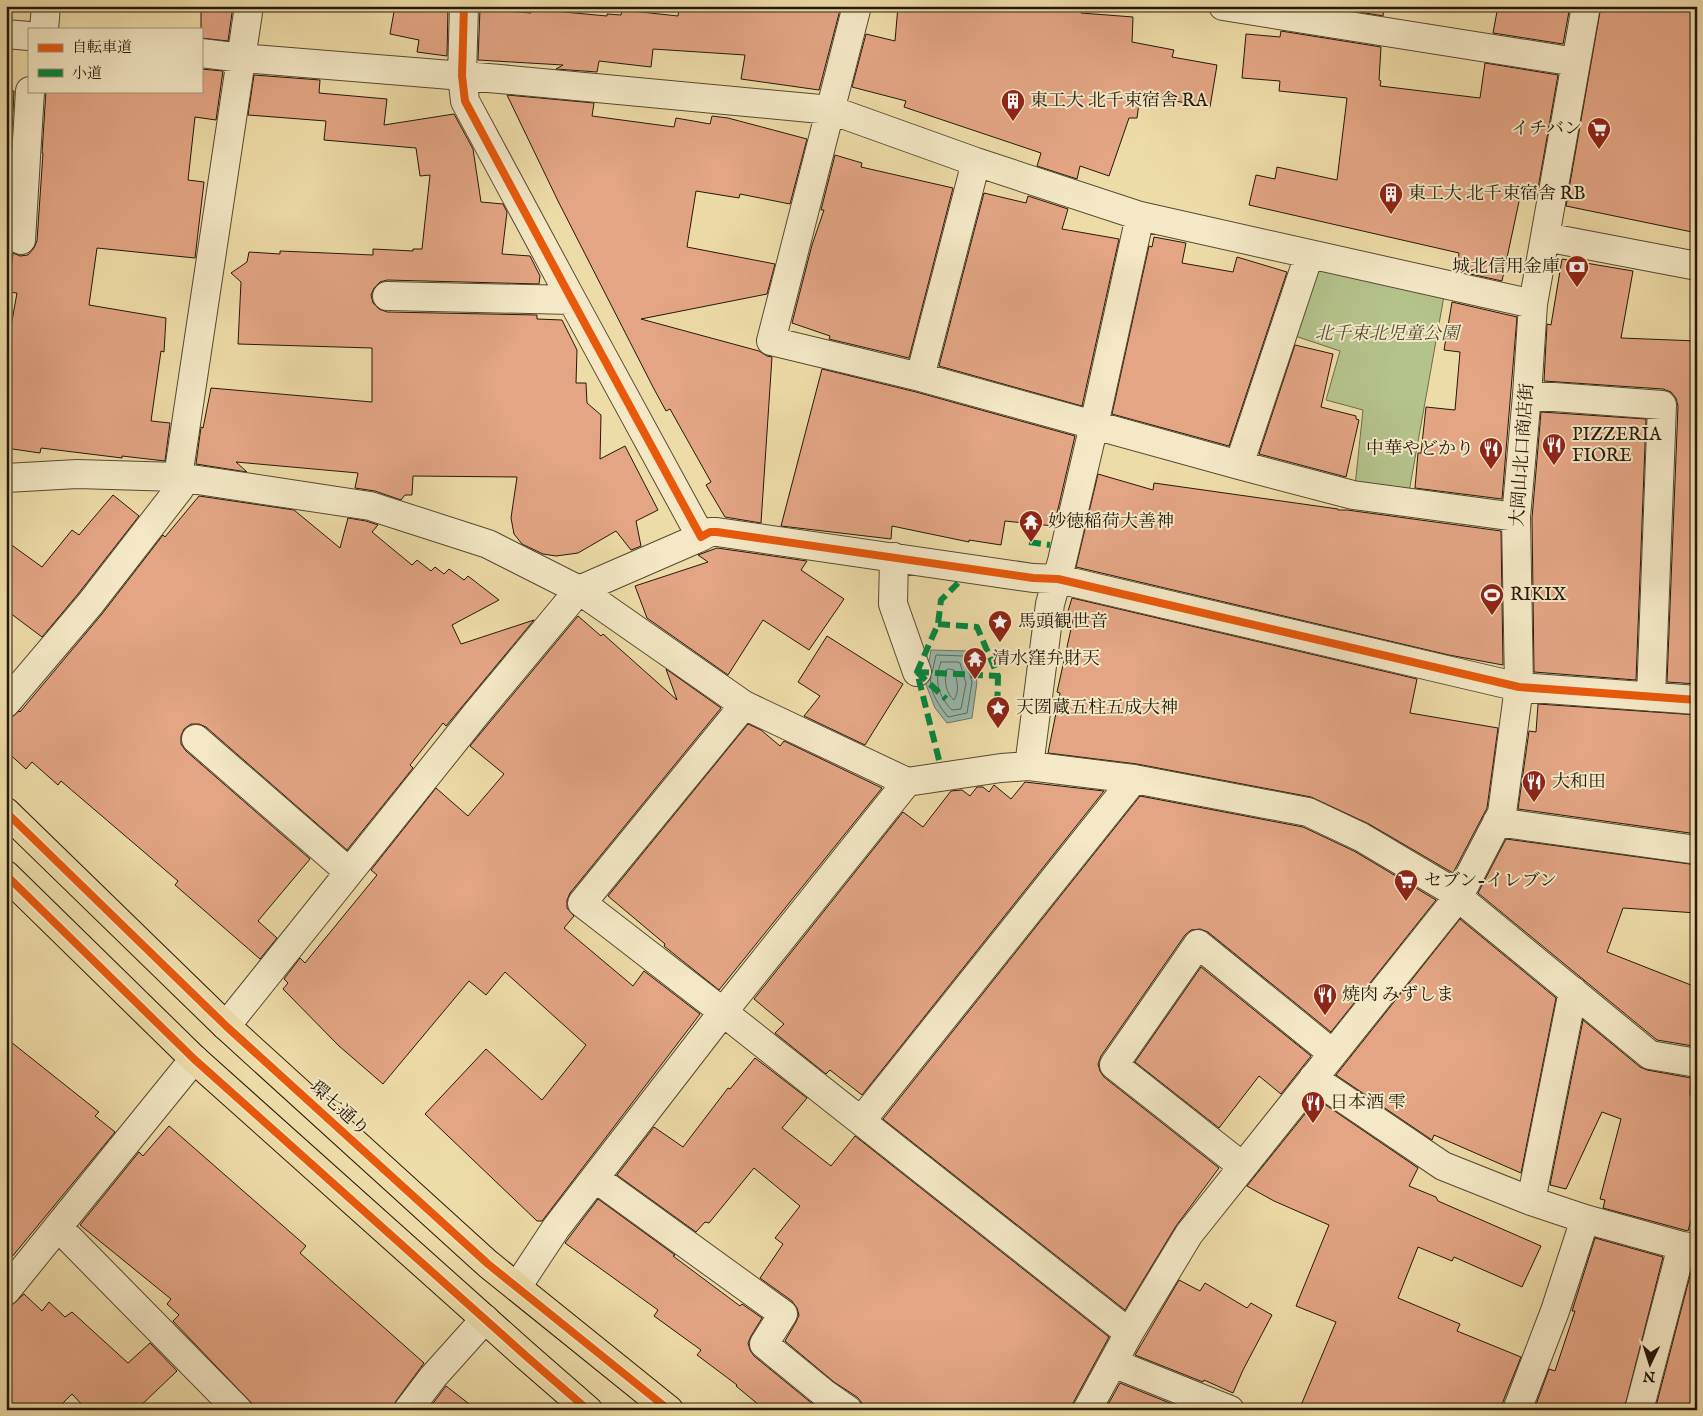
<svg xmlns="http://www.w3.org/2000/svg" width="1703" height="1416" font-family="'IM FELL English','Noto Serif JP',serif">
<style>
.green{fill:#b4c28b;stroke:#6c6d4a}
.water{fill:#9abaad;stroke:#6b796c}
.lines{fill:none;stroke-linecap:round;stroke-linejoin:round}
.shore{stroke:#5f695c;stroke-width:1}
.building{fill:#e3a584;stroke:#24180a}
.minor-casing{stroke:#564932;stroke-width:30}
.major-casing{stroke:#24180a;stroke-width:30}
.minor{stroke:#f4e8c6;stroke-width:28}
.major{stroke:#eedca8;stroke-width:28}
.quiet{stroke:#00873e;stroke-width:6;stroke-dasharray:12 6;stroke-linecap:butt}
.cycleway-casing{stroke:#f4e8c6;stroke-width:11}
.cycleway{stroke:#e8590c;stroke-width:8}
.labels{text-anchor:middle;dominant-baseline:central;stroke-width:4;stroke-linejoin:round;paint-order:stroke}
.poi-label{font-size:18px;fill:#24180a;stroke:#f4e8c6;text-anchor:start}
.park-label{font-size:18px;font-style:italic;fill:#4f4b31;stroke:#f4e8c6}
.street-label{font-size:18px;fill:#24180a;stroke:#f4e8c6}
</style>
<rect width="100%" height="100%" fill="#eedca8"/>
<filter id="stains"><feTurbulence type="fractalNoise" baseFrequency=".004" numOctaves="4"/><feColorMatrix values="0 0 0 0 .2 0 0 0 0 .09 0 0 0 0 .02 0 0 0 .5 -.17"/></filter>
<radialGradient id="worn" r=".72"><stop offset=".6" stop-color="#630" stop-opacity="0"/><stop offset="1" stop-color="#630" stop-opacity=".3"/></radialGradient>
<path class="green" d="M1318,268L1444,296L1409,492L1355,486L1363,410L1326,400L1340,351L1295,336Z"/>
<path class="water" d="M931,650L967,651L977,682L972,718L947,723L935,708L925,682Z"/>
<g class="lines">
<path class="shore" d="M941,662H957L960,663L966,683L961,709L952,710C938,696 934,680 941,662Z
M949,669L954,670C957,680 960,690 954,700C946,694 944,680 946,670Z
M931,677C928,690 940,707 948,717L967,713L972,682L964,656L936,655L932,673"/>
</g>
<path class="building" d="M201,6H233L228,41L201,38Z
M395,6H448L447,56L417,52L419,40L390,34Z
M700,6H841L819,90L741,79L745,55L653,49L651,67L599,61L597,72L556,69L563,65L478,60L480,9L531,13V9L607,16V14L621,15L622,10L678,16L679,9L700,10Z
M898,6H1038L1081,10V13L1133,17L1132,42L1174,50L1172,57L1217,65L1210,107L1140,95L1137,118H1129L1109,176L1080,166L1077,179L1037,166L1041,153L904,107L906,101L852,87L866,34L895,41Z
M1324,6H1384L1383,16Z
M1498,6H1570L1563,44L1493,33Z
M1601,6H1697V233L1566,206Z
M1281,31L1381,47L1379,80L1381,81L1380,86L1480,98L1485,63L1558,75L1536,200L1520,197L1502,281L1457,271L1459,253L1249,205L1256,175L1275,179L1277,167L1337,180L1347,98L1279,91L1280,81L1242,78L1246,34L1280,37Z
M201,69L223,71L216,120L195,117L188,180L204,182L195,258L97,248L89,305L166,318L164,352L161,351L151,421L170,423L165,461L122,456V458L41,448L40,453L6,448V354L17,293L8,292L13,253L20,256L28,255L34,248L37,241L43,153H42L46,91H201Z
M254,75L320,80L319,93L387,99L384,125L454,114L473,149L481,202L503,204L507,212L502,254L530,256L540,276L539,284L387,280L380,282L374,288L371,295L373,303L379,309L387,312L537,315V319L562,320L577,350L576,383H586L587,403L601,415L600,459L625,446L658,510L636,521L641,546L631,550L616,531L578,553L556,556L543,554L522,544L514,534L511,518L517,477L413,476L412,495H405L401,500L375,491L355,488L358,473L236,462L247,472L196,464L201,427L203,428L211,388L372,402V348L238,344L241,282L231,273L247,262L249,252L280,254V251L373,255V249L413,251V249H422L430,175L420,176L416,148L324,140L326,121L248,115Z
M6,91H14L11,153H6Z
M507,95L594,103L592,116L674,127L676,118L710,124L712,116L728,118L807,139L790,204L740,194L739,198L696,191L687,247L775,264L767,294L641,319L759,351L767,356L772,357L761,523L725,517L706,485L711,482L670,409L666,411L654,389L558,201Z
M835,155L862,163L861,167L953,188L909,358L829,339L830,336L792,323L812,245L824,210H821Z
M984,193L1026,203L1028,196L1068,209L1062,229L1119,239L1082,406L939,366Z
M1154,237L1186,243L1182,263L1233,272L1237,257L1287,272L1229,446L1112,414L1149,246L1152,247Z
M1562,259L1633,271L1621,338L1697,341V684L1667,682L1678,406L1676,398L1671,392L1663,389L1544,381L1547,324L1551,325Z
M1452,302L1517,317L1502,499L1415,488L1418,453H1421L1426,407L1455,410L1460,352L1444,350Z
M1295,345L1333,354L1321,407L1356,416V419L1359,420L1346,477L1259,454Z
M822,369L916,392L1075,436L1054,526L1005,521L1001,545L969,540V542L892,526L891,539L781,526Z
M1541,412L1646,419L1636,680L1534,672L1532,518Z
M1098,474L1153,490L1154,483L1338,509V510H1347L1501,531L1503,665L1449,655L1076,567Z
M113,495L139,516L78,594L42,637L6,610V541L42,567L72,530L79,535Z
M199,496L294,510L340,548L348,518L366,521L378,525L372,532L412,565L417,560L431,571L435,567L444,574L449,569L464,580L468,576L499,600L452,625L461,644L534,620L446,726L443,723L410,765L413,768L347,850L206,727L199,724H191L184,729L181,736V744L186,751L310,859L258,921L277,938L260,959L175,885L178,881L61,781L58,785L32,762L26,769L6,751V718L12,717L19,711L20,712L102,614L163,535L165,537Z
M717,548L807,561L801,570L844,599L809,650L763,620L728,675L647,618L635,586L708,562L698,555Z
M1072,598L1417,679L1410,713L1498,728L1487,808L1453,873L1369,824L1311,797L1137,764L1048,753L1060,693L1057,692L1073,620L1066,618Z
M578,616L601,636L603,634L677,700L666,669L721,708L570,893L567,900V908L574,916L564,928L633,986L644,971L700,1014L542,1221H537L425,1114L486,1049L542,1100L586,1045L505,972L486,995L469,981L383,1084L339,1046L283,989L288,983L284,979L300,958L305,963L377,875L371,870L436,788L468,816L504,774L470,746Z
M827,636L903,684L865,745L804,716L820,696L798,682Z
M1538,704L1697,715V834L1518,809L1529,731L1536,732Z
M748,724L761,730L780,746L784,741L882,788L719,990L664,946L665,944L608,896Z
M1025,782L1104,791L862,1095L830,1070L826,1074L775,1033L784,1024L754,999L903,812L923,827L951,791L962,790L970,796L977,787H983L989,792L994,785L1011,799Z
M1140,796L1303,827L1354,851L1436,900L1331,1032L1208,932L1200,929L1191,930L1185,935L1101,1056L1098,1064L1100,1071L1104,1077L1219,1168L1176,1226L1125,1310L883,1119Z
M1506,839L1697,865V913L1623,908L1607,952L1696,987L1693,1046L1657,1040L1478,893Z
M1460,919L1556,998L1521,1173L1434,1135L1432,1140L1336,1075Z
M1201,967L1311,1056L1281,1094L1259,1076L1219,1128L1135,1062Z
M1583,1020L1640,1067L1647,1070L1691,1078L1690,1095H1697L1695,1163H1697V1198L1688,1231L1603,1208L1605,1200L1600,1199L1621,1119L1602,1112L1566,1189L1550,1185Z
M6,1038L99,1112L95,1116L115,1132L6,1264Z
M755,1058L807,1098L782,1128L831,1166L855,1136L1109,1337L1073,1403L1071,1410H863L862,1403L857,1397L834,1382L785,1341L796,1322L799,1315L797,1308L792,1301L760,1278L783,1244L775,1238L800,1206L754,1168L709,1223L705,1222L696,1232L617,1175L654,1127L683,1147L728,1088L730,1089Z
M1317,1099L1418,1168L1409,1186L1436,1197L1438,1201L1541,1246L1522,1287L1454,1257L1452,1261L1418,1247L1398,1298L1460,1324L1457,1331L1521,1357L1502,1404V1410H1299L1336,1322L1296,1306L1329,1225L1274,1201L1247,1186Z
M169,1126L306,1246L300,1253L424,1363L396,1401L393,1410H258L173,1321L179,1315L167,1304L171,1299L80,1225L139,1152L143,1156Z
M598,1199L675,1255L673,1256L740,1306L742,1304L762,1318L751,1336L748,1343L750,1350L754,1356L820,1410H765L736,1386L737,1385L697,1355L701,1350L654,1316L658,1310L565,1243Z
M1595,1238L1663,1257L1624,1410H1534L1549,1369L1555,1371L1575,1311H1572Z
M1692,1268L1697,1270V1410H1655Z
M1179,1280L1200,1291L1205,1283L1247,1308L1251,1303L1272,1315L1243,1370L1233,1393L1204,1380L1203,1382L1135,1355Z
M24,1294L42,1311L49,1302L65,1317L72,1312L128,1363L150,1343L177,1371L136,1410H87L72,1394L56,1410H6V1306L12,1305Z
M1120,1383L1187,1410H1105Z
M446,1386L477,1410H428Z"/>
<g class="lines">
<g class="minor-casing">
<path id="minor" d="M464,6L462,76L465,101L572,300L701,537L710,532H717L1033,578L1058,579L1519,687L1697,700
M857,6L771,341L920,377L1239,465L1353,495L1516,517
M1223,6L1576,62
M44,29L46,6
M6,34L29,36
M201,53L242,58L500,79L831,110L976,162L1140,216L1533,304
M1545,237L1697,266
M21,240L30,91
M387,296L572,300
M920,377L976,162
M1527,395L1662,405L1651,697
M1239,465L1309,255
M6,478L77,474L178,477L370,506L488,544L579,590L744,705L907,782L1001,768L1029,766L1134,779L1308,812L1361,837L1447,888L1650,1055L1697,1063
M894,557L893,604L917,672
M6,703L90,604L180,488L178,477L249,6
M744,705L582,903L723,1012L1129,1333
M196,739L349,872
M1029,766L1050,604L1062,561L1094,425L1140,216
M1497,822L1697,850
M226,1026L476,714L579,590L701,537
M1313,1078L1443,1166L1531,1201L1585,1219L1682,1246L1697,1248
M861,1121L1134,779
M1242,1166L1114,1065L1198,944L1332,1053
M595,1178L783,1314L764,1344L825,1394L848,1410
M1531,1201L1573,991
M58,1227L238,1410
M517,1287L556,1228L723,1012L907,782
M6,1291L194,1059
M1113,1363L1230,1410
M408,1410L433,1377L485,1319
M1087,1410L1129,1333L1189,1234L1459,896L1502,813L1519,687L1516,517L1527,395L1533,304L1586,6
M1517,1410L1555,1311L1585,1219
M1639,1410L1682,1246"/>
</g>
<g class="major-casing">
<path id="major" d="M6,812L226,1026L488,1264L669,1410
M6,875L194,1059L526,1356L588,1410"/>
</g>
<use href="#minor" class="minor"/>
<use href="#major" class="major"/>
<path class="quiet" d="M1029,542L1050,545
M938,624L977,627L998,676L997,716
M917,672L998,676
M917,672L946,699
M939,760L917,672L938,624L941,600L958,583"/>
<g class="cycleway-casing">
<path id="cycleway" d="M464,6L462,76L465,101L572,300L701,537L710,532H717L1033,578L1058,579L1519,687L1697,700
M6,812L226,1026L488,1264L669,1410
M6,875L194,1059L526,1356L588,1410"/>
</g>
<use href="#cycleway" class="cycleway"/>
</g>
<defs>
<g id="building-pin" transform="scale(1.25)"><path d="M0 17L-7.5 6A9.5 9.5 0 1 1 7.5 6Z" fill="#8f2418" stroke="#f4e8c6"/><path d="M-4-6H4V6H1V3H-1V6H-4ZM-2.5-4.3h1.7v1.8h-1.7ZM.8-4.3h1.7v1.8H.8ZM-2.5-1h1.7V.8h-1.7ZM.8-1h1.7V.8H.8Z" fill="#fff"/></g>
<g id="supermarket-pin" transform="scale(1.25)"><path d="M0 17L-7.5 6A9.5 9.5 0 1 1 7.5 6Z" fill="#8f2418" stroke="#f4e8c6"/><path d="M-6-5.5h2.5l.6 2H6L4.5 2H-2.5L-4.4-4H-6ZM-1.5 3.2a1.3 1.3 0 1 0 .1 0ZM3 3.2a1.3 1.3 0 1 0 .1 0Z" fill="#fff"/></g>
<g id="bank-pin" transform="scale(1.25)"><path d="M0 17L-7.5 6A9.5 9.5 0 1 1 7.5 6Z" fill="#8f2418" stroke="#f4e8c6"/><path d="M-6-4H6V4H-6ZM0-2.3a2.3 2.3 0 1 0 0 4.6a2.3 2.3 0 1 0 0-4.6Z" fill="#fff"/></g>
<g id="restaurant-pin" transform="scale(1.25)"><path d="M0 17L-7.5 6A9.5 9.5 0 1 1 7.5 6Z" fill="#8f2418" stroke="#f4e8c6"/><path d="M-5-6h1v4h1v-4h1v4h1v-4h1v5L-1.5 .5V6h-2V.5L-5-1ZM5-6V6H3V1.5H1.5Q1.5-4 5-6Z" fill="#fff"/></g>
<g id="temple-pin" transform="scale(1.25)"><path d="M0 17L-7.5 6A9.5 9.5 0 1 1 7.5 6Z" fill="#8f2418" stroke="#f4e8c6"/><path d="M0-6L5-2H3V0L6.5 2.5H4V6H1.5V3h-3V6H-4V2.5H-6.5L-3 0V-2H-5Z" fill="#fff"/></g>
<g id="stadium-pin" transform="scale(1.25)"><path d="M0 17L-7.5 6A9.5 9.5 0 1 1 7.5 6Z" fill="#8f2418" stroke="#f4e8c6"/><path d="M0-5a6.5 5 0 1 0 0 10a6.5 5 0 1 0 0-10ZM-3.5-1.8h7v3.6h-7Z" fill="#fff"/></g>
<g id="sight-pin" transform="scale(1.25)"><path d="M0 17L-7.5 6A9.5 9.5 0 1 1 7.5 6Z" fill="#8f2418" stroke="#f4e8c6"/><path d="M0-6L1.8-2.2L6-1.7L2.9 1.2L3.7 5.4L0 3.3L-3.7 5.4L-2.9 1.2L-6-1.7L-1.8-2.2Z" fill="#fff"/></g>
</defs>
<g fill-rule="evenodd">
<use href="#building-pin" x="1013" y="101"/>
<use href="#supermarket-pin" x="1599" y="129"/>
<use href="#building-pin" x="1391" y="194"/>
<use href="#bank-pin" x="1577" y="267"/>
<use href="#restaurant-pin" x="1554" y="445"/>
<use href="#restaurant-pin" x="1491" y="449"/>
<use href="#temple-pin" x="1031" y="522"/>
<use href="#stadium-pin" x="1492" y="595"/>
<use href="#sight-pin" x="1000" y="622"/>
<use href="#temple-pin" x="975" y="659"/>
<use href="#sight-pin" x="998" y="708"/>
<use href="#restaurant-pin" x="1534" y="782"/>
<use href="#supermarket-pin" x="1406" y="881"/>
<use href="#restaurant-pin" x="1325" y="995"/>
<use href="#restaurant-pin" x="1313" y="1103"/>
</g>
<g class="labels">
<g class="poi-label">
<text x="1030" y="101">東工大 北千束宿舎 RA</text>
<text x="1582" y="129" text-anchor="end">イチバン</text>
<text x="1408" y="194">東工大 北千束宿舎 RB</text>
<text x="1560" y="267" text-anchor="end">城北信用金庫</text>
<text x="1572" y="435">PIZZERIA<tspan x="1572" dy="21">FIORE</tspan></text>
<text x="1474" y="449" text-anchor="end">中華やどかり</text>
<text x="1048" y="522">妙徳稲荷大善神</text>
<text x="1510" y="595">RIKIX</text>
<text x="1018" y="622">馬頭観世音</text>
<text x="992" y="659">清水窪弁財天</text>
<text x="1016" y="708">天圀蔵五柱五成大神</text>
<text x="1552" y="782">大和田</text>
<text x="1424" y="881">セブン-イレブン</text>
<text x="1342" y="995">焼肉 みずしま</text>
<text x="1330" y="1103">日本酒 雫</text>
</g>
<g class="park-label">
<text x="1387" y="334">北千束北児童公園</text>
</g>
<g class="street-label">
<text transform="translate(1523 455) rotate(-86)">大岡山北口商店街</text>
<text transform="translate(339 1109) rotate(42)">環七通り</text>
</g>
</g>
<rect width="1703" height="1416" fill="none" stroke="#eedca8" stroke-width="25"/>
<rect x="8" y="8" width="1688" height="1401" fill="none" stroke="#24180a" stroke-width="2.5"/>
<rect x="12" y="12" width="1678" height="1391" fill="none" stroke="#24180a"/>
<rect x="28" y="28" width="175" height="65" fill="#f4e8c6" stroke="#a1957b"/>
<rect x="38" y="44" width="25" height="8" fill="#e8590c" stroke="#a1957b"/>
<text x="72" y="52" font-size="15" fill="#24180a">自転車道</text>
<rect x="38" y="69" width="25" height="8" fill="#00873e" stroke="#a1957b"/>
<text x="72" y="78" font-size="15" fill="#24180a">小道</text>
<g transform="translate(1650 1364) rotate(184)" stroke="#f4e8c6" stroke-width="4" paint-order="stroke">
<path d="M0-4L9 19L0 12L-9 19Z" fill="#24180a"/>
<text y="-8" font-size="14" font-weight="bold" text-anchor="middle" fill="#24180a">N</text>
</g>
<rect width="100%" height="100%" filter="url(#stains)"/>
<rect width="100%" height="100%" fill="url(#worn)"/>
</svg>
